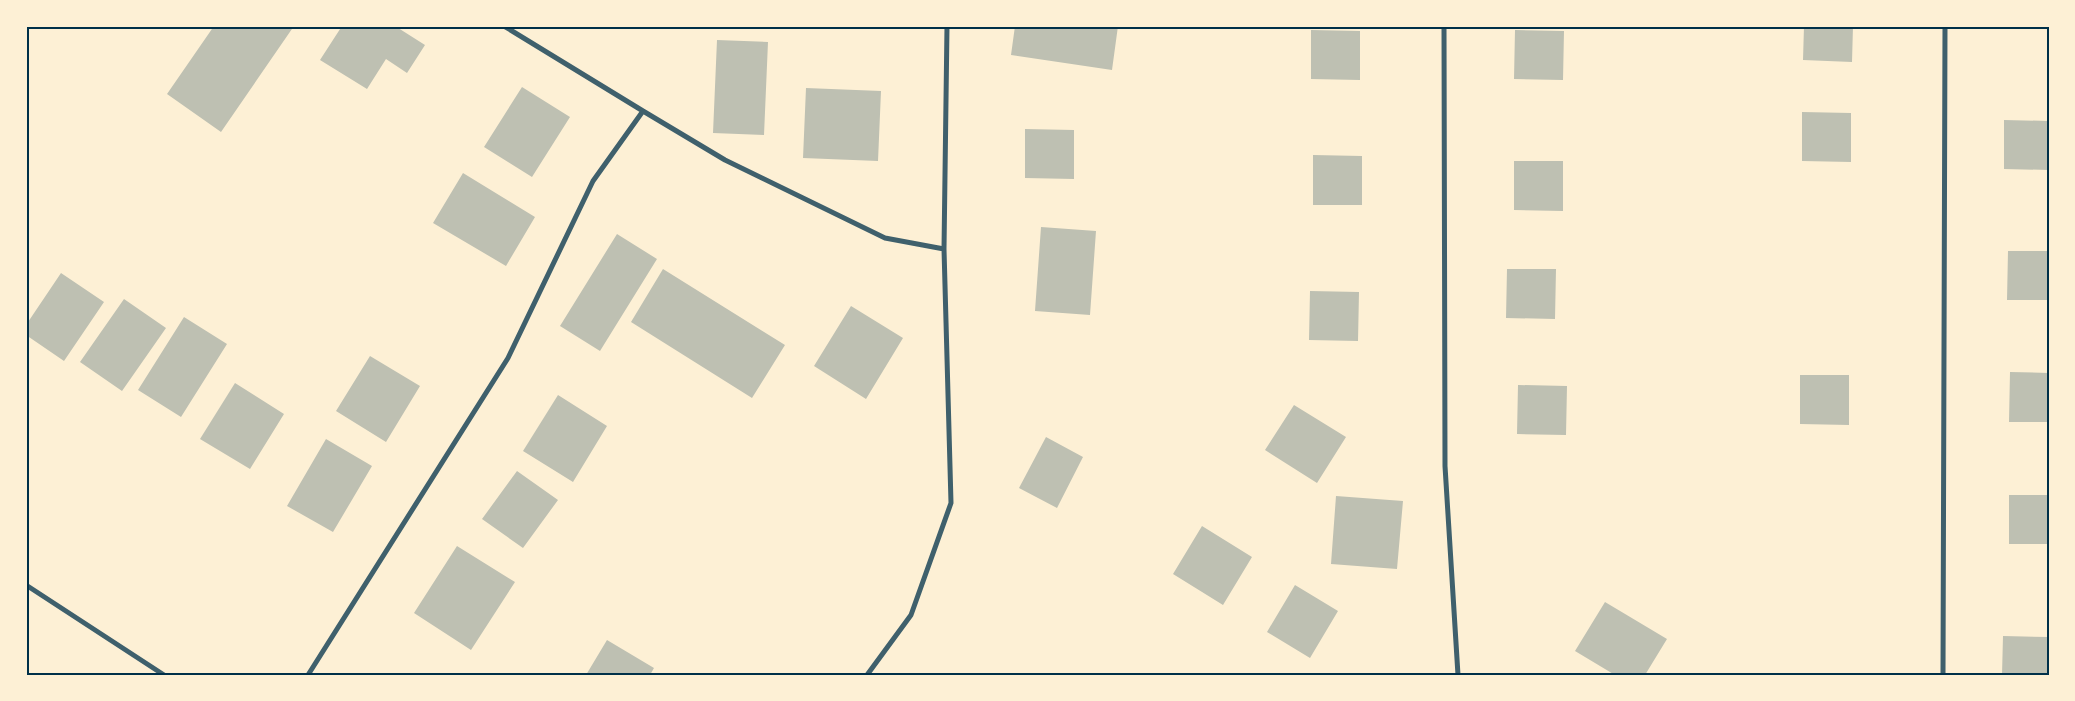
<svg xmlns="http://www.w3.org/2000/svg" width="2075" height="701" font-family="'DM Sans',sans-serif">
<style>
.building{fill:#bec0b2}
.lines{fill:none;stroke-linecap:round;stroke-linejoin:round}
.minor{stroke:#3f606c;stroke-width:5}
.neatline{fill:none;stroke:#003049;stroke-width:2}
</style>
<rect width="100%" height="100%" fill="#fdf0d5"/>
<path class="building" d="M214,26H294L221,132L167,94Z
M342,26H395L425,45L407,73L386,59L367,89L320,60Z
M1015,26H1118L1112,70L1011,55Z
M1804,26H1853L1852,62L1803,60Z
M1311,30L1360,31V80L1311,79Z
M1515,30L1564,31L1563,80L1514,79Z
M717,40L768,42L764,135L713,133Z
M522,87L570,117L532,177L484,147Z
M806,88L881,91L878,161L803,158Z
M1802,112L1851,113V162L1802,161Z
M2004,120L2049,121V170L2004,169Z
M1025,129L1074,130V179L1025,178Z
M1313,155L1362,156V205H1313Z
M1514,161H1563V211L1514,210Z
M463,173L535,217L506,266L433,223Z
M1041,227L1096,231L1090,315L1035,311Z
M617,234L657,259L600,351L560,326Z
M2008,251H2049V300H2007Z
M663,269L785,345L752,398L631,322Z
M1507,269H1556L1555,319L1506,318Z
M61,273L104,302L64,361L26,335V325Z
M1310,291L1359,292L1358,341L1309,340Z
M124,299L166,328L122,391L80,362Z
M851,306L903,338L866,399L814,366Z
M184,317L227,344L181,417L138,390Z
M370,356L420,386L386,442L336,411Z
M2010,372L2049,373V422H2009Z
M1800,375H1849V425L1800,424Z
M235,383L284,414L250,469L200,439Z
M1518,385L1567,386L1566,435L1517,434Z
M558,395L607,426L573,482L523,451Z
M1294,405L1346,437L1317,483L1265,450Z
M1046,437L1083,457L1057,508L1019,488Z
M326,439L372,466L333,532L287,506Z
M517,471L558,500L523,548L482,519Z
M2009,495H2049V544H2009Z
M1336,496L1403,501L1397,569L1331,564Z
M1202,526L1252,557L1223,605L1173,574Z
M457,546L515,582L471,650L414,613Z
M1295,585L1338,611L1310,658L1267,632Z
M1605,602L1667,639L1645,675H1615L1575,651Z
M2003,636L2049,637V675H2002Z
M607,640L654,668L650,675H586Z"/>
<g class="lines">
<path class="minor" d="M1444,26L1445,466L1458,675
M643,111L725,160L885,238L944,249
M26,585L164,675
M308,675L508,358L593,181L643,111L504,26
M867,675L911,615L951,503L944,249L947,26
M1943,675L1945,26"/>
</g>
<rect width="2075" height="701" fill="none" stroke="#fdf0d5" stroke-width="55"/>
<rect x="28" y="28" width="2020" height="646" class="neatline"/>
</svg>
